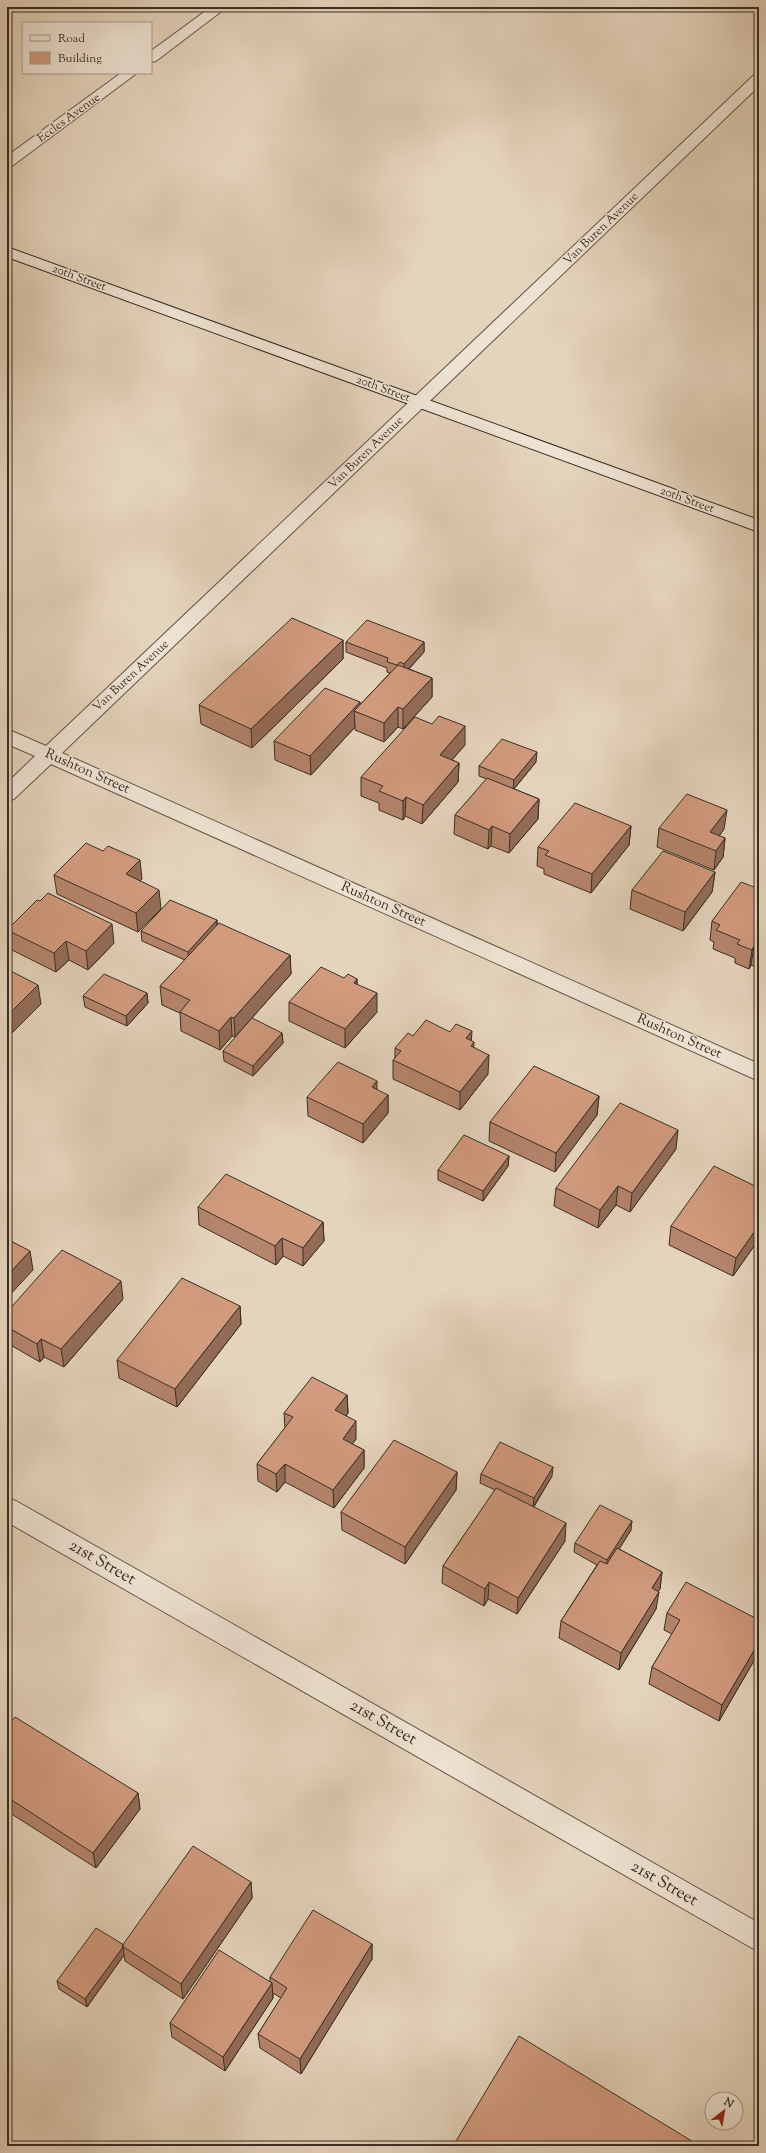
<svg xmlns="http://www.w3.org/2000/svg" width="766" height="2153" font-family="'Sorts Mill Goudy',serif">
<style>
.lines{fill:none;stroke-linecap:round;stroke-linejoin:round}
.street-casing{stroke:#635849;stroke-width:2}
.secondary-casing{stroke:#382e23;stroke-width:2}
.street{fill:#eee3d3;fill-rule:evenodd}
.secondary{fill:#eee3d3;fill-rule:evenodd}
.wall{fill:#b5856c;stroke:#382e23}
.shaded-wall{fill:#936c58;stroke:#382e23}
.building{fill:#d29b7e;stroke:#382e23}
.labels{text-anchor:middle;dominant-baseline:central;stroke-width:3;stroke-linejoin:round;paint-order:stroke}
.far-street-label{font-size:12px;fill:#382e23;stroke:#eee3d3}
.street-label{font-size:14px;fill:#382e23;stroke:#eee3d3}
.near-street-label{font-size:17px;fill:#382e23;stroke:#eee3d3}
</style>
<rect width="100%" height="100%" fill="#e5d4bc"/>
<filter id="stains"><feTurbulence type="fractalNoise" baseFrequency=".005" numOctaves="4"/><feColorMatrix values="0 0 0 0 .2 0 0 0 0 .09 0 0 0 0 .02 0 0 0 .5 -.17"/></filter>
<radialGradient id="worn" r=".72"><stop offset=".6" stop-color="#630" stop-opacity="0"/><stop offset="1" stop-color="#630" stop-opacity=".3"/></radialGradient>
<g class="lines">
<g class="street-casing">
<path id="street" d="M211,7H227L156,61L151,62V51Z
M121,73H137L12,166L7,168V156Z
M759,74V86L62,753L759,1064V1081L51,764L14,799L7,801V783L35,756L7,744V729L46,746L754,75Z
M7,1498L16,1501L759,1923V1952L7,1522Z"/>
</g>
<g class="secondary-casing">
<path id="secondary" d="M7,247L759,520V532L7,257Z"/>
</g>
<use href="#street" class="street"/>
<use href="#secondary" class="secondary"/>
</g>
<path class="wall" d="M343,640V659L252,748L201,724L199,705Z
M346,642H424V652L409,669L432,678V697L403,729L398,727L384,742L355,730V727L311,775L275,760L274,741L360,702V705L390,673L387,672V668L346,652Z
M465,745L452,760L459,763L458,782L422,824L405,816L403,820L379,810V803L361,796V777Z
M536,762L514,789L539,799L538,819L509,853L491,846L488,849L454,834L455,815L487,779L479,776V766Z
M631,826L629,845L591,893L544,874V869L537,866L538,847Z
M659,828L724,829L719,836L725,838L723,857L714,870L657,847Z
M715,872L712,892L683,931L630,909L632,890Z
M54,875L142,879L140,881L161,909L138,932L57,894Z
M759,889V968L751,965L749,969L735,963V958L713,949L714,942L710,940L712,921Z
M217,920V925L290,955L291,974L235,1037L232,1036L220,1050L181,1031L180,1013L162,1005L160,986L185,960L142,941L141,931Z
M7,930L114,943L88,970L69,960L56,972L10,949Z
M344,978L357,979V984L377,1012L345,1048L289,1021V1002Z
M147,993L148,1003L127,1026L85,1007L83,996Z
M282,1033L283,1043L253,1076L224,1061L223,1051Z
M413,1036L471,1041L473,1047L488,1074L460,1110L393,1079V1060L395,1058V1048Z
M388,1095V1113L363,1143L308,1116L307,1097Z
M599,1096L597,1115L555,1172L489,1141L490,1122Z
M676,1149L630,1212L616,1205L598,1228L554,1206L556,1188Z
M509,1156L508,1166L483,1201L438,1180V1170Z
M759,1188V1239L733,1276L669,1245L671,1226Z
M198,1207L323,1222L324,1241L303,1266L283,1256L276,1265L199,1225Z
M759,1268V1282L757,1280Z
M123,1299L64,1367L44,1357L40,1362L7,1343V1312Z
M240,1306L241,1324L177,1407L119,1378L117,1360Z
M347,1395L348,1413L346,1416L356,1439L352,1444L364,1450V1468L334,1508L285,1482L277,1492L258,1481L257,1464L285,1428L284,1413Z
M457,1472L456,1490L405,1564L342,1530L341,1512Z
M481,1474L552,1476L534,1507L565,1541L517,1614L488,1599L484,1606L442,1583L443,1566L495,1490L480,1483Z
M631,1530L619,1549L662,1572L660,1589L658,1591L656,1609L619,1670L559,1638L561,1621L597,1565L574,1552L575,1543Z
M667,1613L759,1620V1652L719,1721L649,1684L652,1667L672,1634L664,1630Z
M7,1726L138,1793L140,1809L96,1868L7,1811Z
M251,1882L252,1898L183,1999L125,1961L124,1955L87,2007L59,1989L57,1981L124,1945Z
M372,1944V1959L301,2074L260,2048L258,2034L281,1998L273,1993V1998L225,2071L172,2037L170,2023L270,1982V1977Z"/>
<path class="shaded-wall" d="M343,640V659L252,748L251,729Z
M424,642V652L404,674V664Z
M432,678V697L403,729V709Z
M360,702V713L354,711L355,727L311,775L310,756Z
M398,707V727L384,742V723Z
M465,726V745L439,774L440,755Z
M537,752L536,762L513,790L514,780Z
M459,763L458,782L422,824L423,805Z
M406,797L405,816L403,820V801Z
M539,799L538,819L509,853L510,834Z
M727,810L724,829L710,848V832Z
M492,826L491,846L488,849L489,830Z
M631,826L629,845L591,893L592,874Z
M725,838L723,857L714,870L716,851Z
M140,860L142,879L128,893L126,874Z
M715,872L712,892L683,931L685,912Z
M159,890L161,909L138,932L136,913Z
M217,920V931L189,962L188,952Z
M112,924L114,943L88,970L86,951Z
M66,941L69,960L56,972L54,953Z
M754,946L751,965L749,969L752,950Z
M290,955L291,974L235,1037L234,1018Z
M357,979V998L354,983Z
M38,985L41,1004L7,1038V1016Z
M147,993L148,1003L127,1026L126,1016Z
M377,993V1012L345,1048V1029Z
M231,1017L232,1036L220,1050L219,1031Z
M472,1031L471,1045L474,1042L473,1061L466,1038Z
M282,1033L283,1043L253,1076V1066Z
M489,1055L488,1074L460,1110V1092Z
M377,1081V1100L372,1087Z
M388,1095V1113L363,1143V1124Z
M599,1096L597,1115L555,1172L556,1153Z
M678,1130L676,1149L630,1212L632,1193Z
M509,1156L508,1166L483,1201V1191Z
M618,1186L616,1205L598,1228L600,1210Z
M323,1222L324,1241L303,1266V1248Z
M759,1225V1239L733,1276L736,1258Z
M282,1238L283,1256L276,1265L275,1246Z
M30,1251L33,1270L7,1298V1276Z
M121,1281L123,1299L64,1367L61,1349Z
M240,1306L241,1324L177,1407L175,1389Z
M41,1339L44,1357L40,1362L37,1344Z
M347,1395L348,1413L336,1428L335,1410Z
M356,1421V1439L343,1457V1439Z
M364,1450V1468L334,1508L333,1490Z
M285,1464V1482L277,1492L276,1474Z
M553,1467L552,1476L533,1507L534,1498Z
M457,1472L456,1490L405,1564V1547Z
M632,1521L631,1530L606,1570L607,1560Z
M566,1523L565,1541L517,1614L518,1598Z
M662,1572L660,1589L649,1605L652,1588Z
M489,1582L488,1599L484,1606L485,1589Z
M659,1592L656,1609L619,1670L621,1653Z
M759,1642V1652L719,1721L722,1705Z
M138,1793L140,1809L96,1868L93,1853Z
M251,1882L252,1898L183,1999L181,1984Z
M372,1944V1959L301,2074L300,2059Z
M123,1947L124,1955L87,2007L85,1999Z
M272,1983L273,1998L225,2071L223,2057Z"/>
<path class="building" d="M292,618L343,640L251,729L199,705Z
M367,620L424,642L404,664L400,662L397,665L387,662L388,658L346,642Z
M398,665L432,678L403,709L398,707L384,723L354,711Z
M325,688L360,702L310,756L274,741Z
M439,716L465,726L440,755L459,763L423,805L406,797L403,801L379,791L383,786L361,777L415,717L432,724Z
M502,739L537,752L514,780L479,766Z
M487,778L539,799L510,834L492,826L489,830L455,815Z
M687,794L727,810L710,832L725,838L716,851L659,828Z
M575,803L631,826L592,874L545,855L549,851L538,847Z
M86,843L103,851L108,846L140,860L126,874L159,890L136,913L54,875Z
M663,851L715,872L685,912L632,890Z
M741,882L759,889V948L754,946L752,950L737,944L740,940L716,930L720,925L712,921Z
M48,893L112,924L86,951L66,941L54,953L7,930L37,900L40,901Z
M170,900L217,920L188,952L141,931Z
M219,923L290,955L234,1018L231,1017L219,1031L180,1012L190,1000L160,986Z
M321,967L344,978L348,974L357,979L354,983L377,993L345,1029L289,1002Z
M7,969L38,985L7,1016Z
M104,974L147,993L126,1016L83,996Z
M252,1018L282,1033L253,1066L223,1051Z
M426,1020L450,1032L456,1024L472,1031L466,1038L474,1042L471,1046L489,1055L460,1092L393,1060L401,1051L395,1048L408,1033L413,1036Z
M338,1062L377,1081L372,1087L388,1095L363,1124L307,1097Z
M534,1066L599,1096L556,1153L490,1122Z
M620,1103L678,1130L632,1193L618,1186L600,1210L556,1188Z
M464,1135L509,1156L483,1191L438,1170Z
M714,1166L759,1188V1225L736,1258L671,1226Z
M226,1174L323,1222L303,1248L282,1238L275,1246L198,1207Z
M7,1239L30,1251L7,1276Z
M62,1250L121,1281L61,1349L41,1339L37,1344L7,1327V1312Z
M182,1278L240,1306L175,1389L117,1360Z
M312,1377L347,1395L335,1410L356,1421L343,1439L364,1450L333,1490L285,1464L276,1474L257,1464L293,1417L284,1413Z
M394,1440L457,1472L405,1547L341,1512Z
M500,1442L553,1467L534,1498L481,1474Z
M496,1488L566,1523L518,1598L489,1582L485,1589L443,1566Z
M600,1505L632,1521L607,1560L575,1543Z
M617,1548L662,1572L652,1588L659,1592L621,1653L561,1621L600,1561L607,1564Z
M686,1582L759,1620V1642L722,1705L652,1667L680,1620L667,1613Z
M15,1717L138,1793L93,1853L7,1797V1726Z
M193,1846L251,1882L181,1984L122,1946Z
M313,1910L372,1944L300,2059L258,2034L287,1988L270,1977Z
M96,1928L124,1945L122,1946L123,1947L85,1999L57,1981Z
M219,1950L272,1983L223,2057L170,2023Z
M519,2036L700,2146H453Z"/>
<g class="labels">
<g class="far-street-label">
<text transform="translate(69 118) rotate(-36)">Eccles Avenue</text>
<text transform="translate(601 229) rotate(-44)">Van Buren Avenue</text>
<text transform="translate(79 278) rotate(20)">20th Street</text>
<text transform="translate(383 389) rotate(20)">20th Street</text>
<text transform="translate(366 453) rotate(-44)">Van Buren Avenue</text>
<text transform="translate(687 500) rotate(20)">20th Street</text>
<text transform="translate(131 676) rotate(-43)">Van Buren Avenue</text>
</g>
<g class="street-label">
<text transform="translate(87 772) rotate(24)">Rushton Street</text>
<text transform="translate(383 905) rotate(24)">Rushton Street</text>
<text transform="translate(679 1037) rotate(24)">Rushton Street</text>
</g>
<g class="near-street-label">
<text transform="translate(102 1563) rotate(30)">21st Street</text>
<text transform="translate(383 1723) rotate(30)">21st Street</text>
<text transform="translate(664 1884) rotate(30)">21st Street</text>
</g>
</g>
<rect width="766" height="2153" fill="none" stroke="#e5d4bc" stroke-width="24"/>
<rect x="8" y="8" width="750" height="2137" fill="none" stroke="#382e23" stroke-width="2"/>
<rect x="12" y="12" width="742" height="2129" fill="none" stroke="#382e23"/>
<rect x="22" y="22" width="130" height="52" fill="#eee3d3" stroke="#a59b8d"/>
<rect x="30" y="35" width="20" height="6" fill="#eee3d3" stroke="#a59b8d"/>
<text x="58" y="42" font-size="12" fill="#382e23">Road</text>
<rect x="30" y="52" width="20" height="12" fill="#d29b7e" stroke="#a59b8d"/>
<text x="58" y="62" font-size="12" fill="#382e23">Building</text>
<g transform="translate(724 2111) rotate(31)"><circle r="19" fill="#eee3d3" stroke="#a59b8d"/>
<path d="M0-3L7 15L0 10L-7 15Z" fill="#8f2418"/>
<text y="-6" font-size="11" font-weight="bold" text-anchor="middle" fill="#382e23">N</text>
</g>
<rect width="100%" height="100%" filter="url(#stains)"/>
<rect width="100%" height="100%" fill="url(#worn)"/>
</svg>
